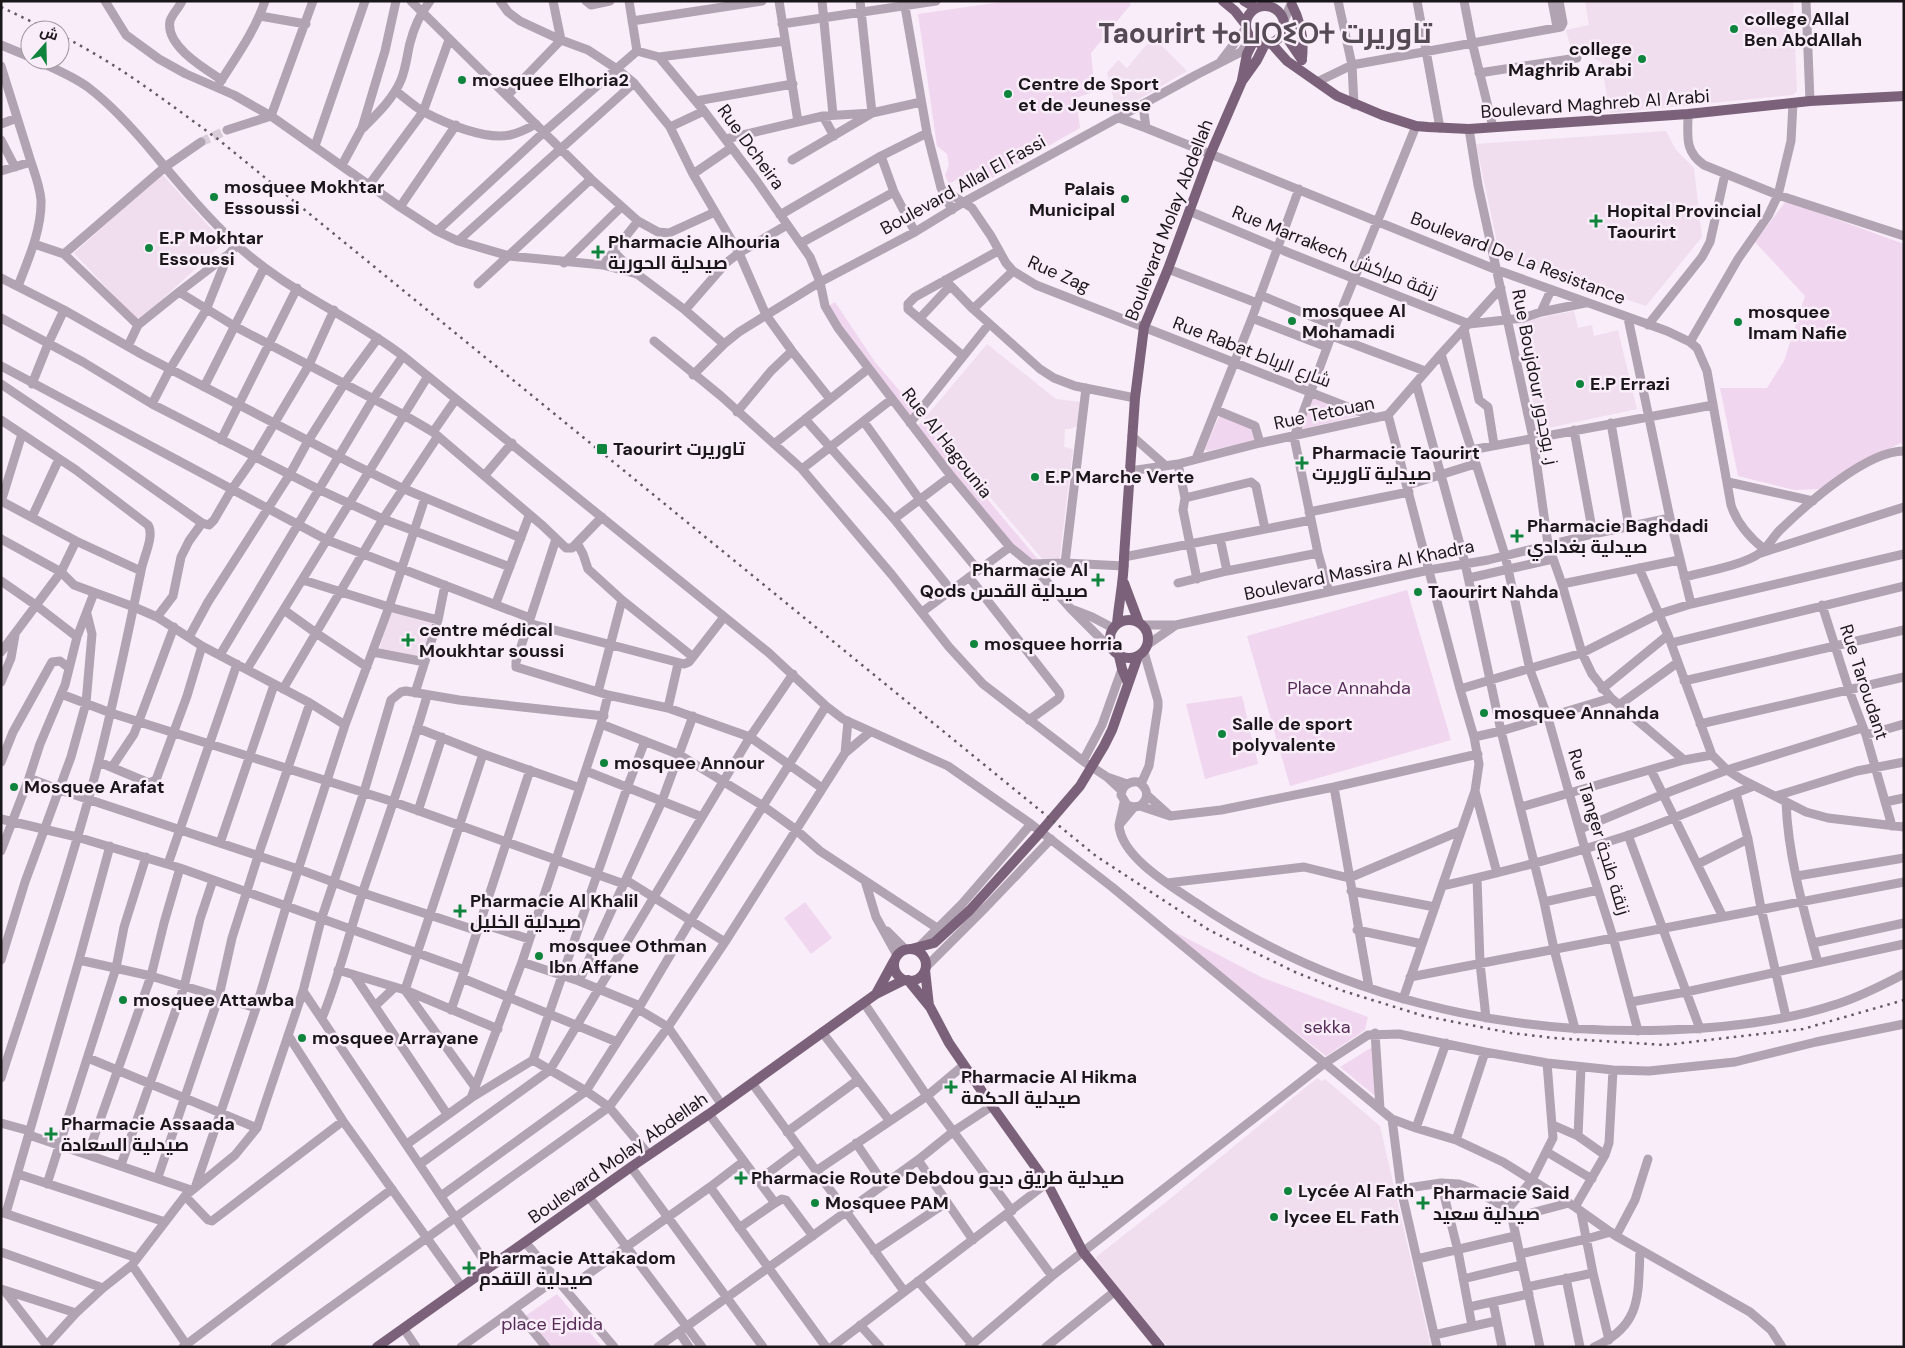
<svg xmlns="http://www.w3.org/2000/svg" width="1905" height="1348" font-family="'DM Sans',Cairo,'Noto Sans Tifinagh',sans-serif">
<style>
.built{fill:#f0deef}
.green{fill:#f0d6ef}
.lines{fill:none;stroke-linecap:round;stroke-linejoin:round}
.minor-tunnel{stroke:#d8cdd8;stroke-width:9;stroke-dasharray:9 4.5;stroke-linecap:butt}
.minor{stroke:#b1a3b1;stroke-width:9}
.major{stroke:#7b627a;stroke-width:10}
.rail{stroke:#625c62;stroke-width:2.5;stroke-dasharray:2.5 5;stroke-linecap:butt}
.poi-dot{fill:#0e843d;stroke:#f9edf9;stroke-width:2}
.labels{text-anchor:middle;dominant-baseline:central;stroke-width:5;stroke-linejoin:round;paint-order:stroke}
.poi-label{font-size:18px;font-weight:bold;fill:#1a161a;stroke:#f9edf9;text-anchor:start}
.street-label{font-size:18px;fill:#1a161a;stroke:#f9edf9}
.park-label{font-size:18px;fill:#552c55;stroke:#f9edf9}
.town-label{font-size:28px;font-weight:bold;fill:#554b54;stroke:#f9edf9}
</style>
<rect width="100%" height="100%" fill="#f9edf9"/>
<path class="built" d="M1585,1H1793L1797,91L1793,95L1610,113L1601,62L1570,45L1566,30L1589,25Z
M1153,37L1187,71L1117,112L1107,73L1118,60L1127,68Z
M1666,131L1676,150L1694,168L1702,237L1646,306L1514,261L1503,254L1498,247L1476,144Z
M162,174L224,243L138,321L74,253Z
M1574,311L1578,328L1592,325L1594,336L1618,330L1637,409L1539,430L1516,323Z
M987,344L1056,399L1082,402L1077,426L1070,429H1065L1064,447L1073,449L1059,563L1044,561L924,419Z
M390,611L438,625L428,660L378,655Z
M1317,1078L1322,1081L1325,1079L1380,1126L1431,1347H1168L1094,1262L1097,1259L1096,1257L1171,1198Z"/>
<path class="green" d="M1008,1H1128L1131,4L1091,53L1095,91L1076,98L1080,128L992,178L984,165L949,184L945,175L949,165L947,154L937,146L918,14Z
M1786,201L1904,244V445L1900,443L1822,489L1794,490L1738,476L1720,388H1767L1784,361L1805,296L1755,242Z
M835,302L875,362L918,412L911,416L872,371L826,307Z
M1313,396L1356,412L1357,416L1302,429Z
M1220,414L1254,427L1256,441L1207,451L1205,449Z
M922,421L1045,568L1031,567L915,429Z
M1407,590L1451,740L1290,786L1247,636Z
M1242,696L1258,764L1205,779L1186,704Z
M805,902L832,938L811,954L784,918Z
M1167,928L1263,978L1368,1017L1365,1030L1326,1056L1165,931Z
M1374,1046L1377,1093L1374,1095L1340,1067Z
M557,1294L602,1347H541L521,1319Z"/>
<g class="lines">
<path class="minor-tunnel" d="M201,142L227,130"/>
<path class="minor" d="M105,1L126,35L159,59L186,74L234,95L271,116L400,207L437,231L458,241L509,256L603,265L637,274L685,310L724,344
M182,1C179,8 172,14 170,21C165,46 205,69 222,80
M411,1L591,179L638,221L658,232L669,233L715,212
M500,1L508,12L520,21L561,40L588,50L617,69L634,83L670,127L693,174L739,253L766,315L792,351L830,399
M586,1L591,5L610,1
M629,1L637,51
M779,1L798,122
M822,1L833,115
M904,1L927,133L941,188L952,210
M1338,1L1352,65L1354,105
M1417,1L1440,128
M1464,1L1472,42L1493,127
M1552,1L1557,27
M1806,1L1810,101
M1264,6L1266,1
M260,16L306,24
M632,21L762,1
M1284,21L1292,1
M782,24L936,1
M1,45L30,57
M637,51L659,57L704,111L756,180L810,257L820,282L825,306L838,328L951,476L1010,547L1031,564L1071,609L1114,652
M659,57L785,41
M35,60C53,68 73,76 89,88C114,107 135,131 155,155C181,186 207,217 237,245C285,290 351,316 403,356L769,653L826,706L843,719L948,766L1031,824L1112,887L1392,1119L1416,1128L1456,1140L1503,1162L1575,1207L1616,1236L1750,1312L1771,1330L1782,1347
M1221,61L1246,28
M1,66L31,162L1,171
M1479,73L1577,58
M1317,82L1352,65L1561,27L1563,23L1559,1
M219,84C236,57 255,31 265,1
M396,91C405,98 414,106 424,112C447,124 485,140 510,135C520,133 527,129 536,124
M507,96L561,40L553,1
M696,101L793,84
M1143,105L1146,128
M1688,114C1688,136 1684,151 1704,165L1778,195L1904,236
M823,116L834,136
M1119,118L1146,128L1497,270L1667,331L1690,342L1697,348L1707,371L1731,505C1737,524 1749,537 1764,549
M1,124L17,118
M670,127L704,111
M363,128C377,114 393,99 401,80C406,68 407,55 410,43C414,27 420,14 430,1
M1469,129L1478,185L1533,438L1548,544L1562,584L1582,653L1592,674L1611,698L1684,760
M227,130L271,116L313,1
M726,139L823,116L872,113L921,102
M1,140L15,167
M315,146L365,1
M881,156L894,192L915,232
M792,160L872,113L860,1
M342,165L362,128L385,51L396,1
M693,174L731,148
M369,185L423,112L449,40
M941,188L972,208L991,236L1006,263L1013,271L1036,285L1376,418
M400,207L456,125
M1189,211L1287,252L1469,324L1523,318L1541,312L1585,303
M780,215L881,156L927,133
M437,231L544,132L637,51
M458,241L634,83
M801,243L894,192
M34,244L64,254L138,325
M614,252L636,274
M64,254L165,167L201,142
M564,263L621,207
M603,265L638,221
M1168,269L1257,303
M1,278L64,310L143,355L353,464L402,488L521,538
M945,280L973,309L1040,369L1054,378L1075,386L1135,398
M478,284L591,179
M18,286C28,260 42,229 41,200C40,187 35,174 31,162
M179,292L226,256
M1260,295L1335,326
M973,309L1013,271
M685,310L726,263L739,253L787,225
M1541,312L1551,290
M1,318L83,362L152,404L320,490L383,519L510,567
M920,318L950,286
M1252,318L1327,347
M1628,318L1670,518L1691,604
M1648,325L1702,257L1710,242L1725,174
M1464,329L1479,400L1488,407L1494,445
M1332,336L1425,371
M654,341L721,396L802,469L892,575L949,647L983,684L1083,761L1107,777
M1690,342L1738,259L1768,216L1778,195L1791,141L1793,103
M128,346L138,325L179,292L236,327L404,415L433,432L543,526L566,548H572L602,517
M1441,354L1505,555L1530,670L1548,718L1585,849L1613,937L1638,1031
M963,356L908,309V304L915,297L998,251
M1,366L327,540L530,618
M693,375L724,344L739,332L820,282L915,232L964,202L1196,75L1241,52L1251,39
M1416,383L1465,563L1501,731L1544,902L1554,949L1575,1029
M1,384L87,442L202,523L209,525L214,520L232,489L255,456L309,365L334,310
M32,384L48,344L64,310
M204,387L264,268
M152,404L170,369L206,310L228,255L237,245
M1216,410L1255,426L1260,443
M737,412L771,371L792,351
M1388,415L1460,689L1474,737L1479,764L1475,791L1403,999
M805,419L894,519L951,590
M1,420L76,470L148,525C155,536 143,558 141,571C128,634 115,697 99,760C71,867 35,973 1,1078
M864,422L920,500L978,570
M910,423L989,324
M1611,423L1629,527
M1574,430L1593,534
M433,432L456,399
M1132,436L1166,466
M221,440L297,288
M774,444L868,369
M1471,450L1713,405
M1196,459L1252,318L1299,189
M1178,464L1185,498L1183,510L1197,579
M802,469L892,399
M1130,471L1178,464L1260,443L1388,415L1441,354L1501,288
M485,475L512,443
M1728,482L1813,501
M1408,485L1475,464
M1185,498L1251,482L1256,486L1265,529
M1,501L76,541L141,571
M1,502L22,434
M1309,512L1409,492
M32,517L59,459
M894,519L951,476
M1220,538L1227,571
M1,539L61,572L74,585L134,607L157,617L202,646L310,703L345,725
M556,539L516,662V667L608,695L668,708L750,737L822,788
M577,543L583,554L588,569L622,600L693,657
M1761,553L1904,507
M1124,557L1311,520
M1065,563L1086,388
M1031,564L1065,563L1124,566
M1639,568L1668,635L1712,755L1727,770L1741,779L1806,812L1828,818L1904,827
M969,577L1059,692L1060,696L1058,699L1029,720
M1684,577C1704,572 1744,565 1760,553C1768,547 1773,537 1780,530C1807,504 1866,451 1904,451
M1469,578L1553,559
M303,580L389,607L438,620
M1,581L37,606L77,637
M1178,583L1227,571L1318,553
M1562,584L1679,560
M1329,592L1318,553L1294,437L1335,326L1416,126
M496,603L529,516
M1822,605L1849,690L1866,735L1892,826
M284,610L316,633L367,667
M1074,610L1092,617L1113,628
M922,612L1010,547
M157,617L173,596L181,557L189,541L202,523
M528,623L684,664L689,662L724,617
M1142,625H1176L1429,570L1488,560L1593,534L1670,518
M189,637L208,602L290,474L308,441L344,384L378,338
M1671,643L1904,586
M1147,645L1176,625
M1,652L61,572L76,541
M373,652L425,662
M220,655L373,399L403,356
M247,669L428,376
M1684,681L1904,630
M1,682L11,658L15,635
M283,689L383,519L438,436
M1460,689L1582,653L1659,614L1691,604L1904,554
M1602,689L1668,635
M598,692L622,600
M415,693L438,620L445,585
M61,694L111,713L394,802L624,884
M1619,705L1677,663
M668,708L678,664
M601,724L680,755L763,806L795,829L820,851L937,928
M1700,724L1904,677
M417,728L483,754L580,788
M1866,735L1904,724
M1474,737L1501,731L1611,698
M845,753L848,721
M1083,761L1102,725L1122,669
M1,762L13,732L52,662L60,661L69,668
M99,762L149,783L156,780L187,696L202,646
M112,767L134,734L174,627
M530,770L462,978L617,1042
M1651,770L1722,915
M586,771L702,817
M29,778L60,790L298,869L363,893L478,931
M1141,784L1149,766L1158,707V701L1144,652
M1334,787L1369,988
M1122,791L1107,777L1127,784
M1475,791L1497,873
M1736,793L1748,839L1761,908L1786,1017
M1147,795L1168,814
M1776,796L1857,771L1904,762
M1786,802C1788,857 1804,911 1818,963
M1885,802L1904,798
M1124,803L1119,825L1134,807
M1140,806C1150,798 1148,788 1138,782C1129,781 1122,786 1121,795L1127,805L1134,807L1140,806L1170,816L1221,810L1334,787L1478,754
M1521,807L1684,760L1712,755
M418,811L442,737
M1,819L77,837L180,868L465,970
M1119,825C1121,857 1171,886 1195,902C1332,996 1503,1036 1668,1030C1725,1028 1783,1022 1837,1004C1860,997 1883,985 1904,974
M1580,829L1664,794L1727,770L1862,728
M1628,835L1700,1029
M220,843L274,685
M1,851L29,778L40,744L65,685L77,637L94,593
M168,864L237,664
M1698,864L1748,839
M1797,876L1904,858
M1477,878L1480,963L1486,1018
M626,880L725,942
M865,881L876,917L897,955
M1167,883L1304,867L1349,878L1460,831
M1442,886C1504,872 1565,856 1626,836C1669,821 1711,802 1754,786
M1351,891L1435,907
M1544,902L1598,890
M480,923L529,939
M1357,930L1422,944
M887,931L905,949
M1813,943L1904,923
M921,945L962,904L1031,824
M1,960L25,882L71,757L86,703L92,634L87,614
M79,960L151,976L256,1008
M522,962L579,981L640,1006
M926,967L986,907L1051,839
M338,970L405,990L498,1029
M354,975L447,1114
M1410,977L1904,882
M579,981L662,801L693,716
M303,991L489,1268
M1631,1002L1686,992L1904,944
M864,1003L927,1096L1012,1211
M375,1006L395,987
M638,1009L668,1027L722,1105
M451,1010L462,978
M322,1018C339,977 349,933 363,891C385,826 408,762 427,696
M822,1032L889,1120
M1375,1033L1380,1109
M288,1035L343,1121L462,1287
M88,1058L257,1128
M533,1060L586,1091L609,1107L649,1155
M752,1083L904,1291
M475,1087L405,990L483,754
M471,1098L522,962L601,724L608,695
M709,1114L775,1203L782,1199L786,1200L813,1236
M1392,1119L1401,1189L1437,1347
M1,1123L30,1131
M1553,1125L1578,1136L1605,1155
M1416,1128L1446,1043
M787,1132L858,1080
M29,1135L191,1190
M1578,1136L1581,1067
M1456,1140L1485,1052
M856,1143L884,1184
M407,1144L471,1098L533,1060L627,788L645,741
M1547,1152L1592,1179
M88,1154L151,976L164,923L180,868
M918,1160L973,1240
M420,1164L550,1070L750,737L793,674
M121,1165L184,987L200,919L213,880
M631,1167L763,1347
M816,1171L927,1096L964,1065
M18,1174L165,1222
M158,1177L219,996L232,938L258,856L310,703
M759,1180L800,1149
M1441,1183L1458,1251L1472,1326
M47,1184L116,968L124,927L146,857
M196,1185L256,1008L286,907L345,725L389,607L425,498
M710,1187L826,1347
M1401,1189L1441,1183L1459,1184L1471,1188L1508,1209L1512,1218L1540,1347
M185,1196L208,1220L212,1221L343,1121
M441,1196L586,1091L640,1006L691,920L826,706
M589,1197L702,1347
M1575,1207L1605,1155L1609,1143L1613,1070
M1508,1209L1532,1180L1553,1138L1547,1063
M1,1212L137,1258
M1581,1212L1593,1273L1609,1340
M6,1213L79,960L110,846
M1007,1215L1052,1276
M1512,1218L1569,1203
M739,1228L775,1203
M1616,1236L1635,1200L1648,1159
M525,1242L614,1347
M874,1251L947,1202
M1,1252L103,1288
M1520,1254L1586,1239L1611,1232
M1417,1259L1515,1236
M132,1265L188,1347
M1566,1278L1580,1347
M1463,1279L1521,1265
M918,1281L972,1344
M1527,1287L1593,1273
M1,1289L76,1313
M4,1290L48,1347
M566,1290L710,1187L744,1161
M1493,1302L1502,1347
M1469,1307L1529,1294
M515,1309L546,1347
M860,1325L880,1347
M404,1329L416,1347
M679,1332L689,1347
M1434,1335L1496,1321
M45,1347L76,1313L103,1288L132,1265L185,1196L235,1155L257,1128L303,991L321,920L364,792L391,700L401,692L406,691L459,700L604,716
M183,1347L392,1189
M275,1347L609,1107L668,1027L725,942L845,753L870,732
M461,1347L556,1279
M658,1347L918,1160L954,1131L992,1106
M832,1347L1047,1183
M969,1347L1052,1276L1325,1063L1368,1035L1399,1034L1485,1052L1547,1063L1613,1070L1649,1071L1735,1062L1816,1042L1904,1024
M1046,1347L1114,1292
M1594,1347C1642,1326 1638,1295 1640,1250"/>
<path class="major" d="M1223,1L1235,11L1246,25
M1244,1L1256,8
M1292,5C1301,22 1304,39 1302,58
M1246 25a19 19 0 1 1 38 0a19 19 0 1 1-38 0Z
M1283,32L1302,60
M1271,43L1287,61L1337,96L1382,115L1416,126L1428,127L1469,129L1688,114L1810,101L1904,96
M1242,80L1247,54L1254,40
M1124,583L1139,623
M1110 639a19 19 0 1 1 38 0a19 19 0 1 1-38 0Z
M1117,624C1119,601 1124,580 1124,557L1135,398L1144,327L1168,269L1210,155L1242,81L1257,60L1265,44
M1119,656L1122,669L1128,683
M911,949L934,943L970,910L1037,836L1080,786L1104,746L1112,730L1138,656
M894 965a16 16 0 1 1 32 0a16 16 0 1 1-32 0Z
M925,970L929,1006
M908,980L930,1007L949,1043L992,1106L1047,1183L1083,1252L1160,1347
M876,994L894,961
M377,1347L631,1167L709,1114L876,994L904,980"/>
<path class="rail" d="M1,7L49,30
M60,35C117,63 168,103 219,140L1096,856L1209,930L1295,972L1340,990L1424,1016L1511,1033L1554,1038L1665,1045L1803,1029L1904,1000"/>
</g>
<g class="poi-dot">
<circle cx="1734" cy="29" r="5"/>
<circle cx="1642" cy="59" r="5"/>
<circle cx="462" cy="80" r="5"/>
<circle cx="1008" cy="94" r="5"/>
<circle cx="214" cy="197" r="5"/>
<circle cx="1125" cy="199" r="5"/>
<path d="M1593.5 213.5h5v5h5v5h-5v5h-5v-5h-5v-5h5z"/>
<circle cx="149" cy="248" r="5"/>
<path d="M595.5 244.5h5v5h5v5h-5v5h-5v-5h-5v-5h5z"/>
<circle cx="1292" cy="321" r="5"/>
<circle cx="1738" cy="322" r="5"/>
<circle cx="1580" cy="384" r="5"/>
<rect x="596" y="443" width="12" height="12" rx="2.5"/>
<path d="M1299.5 455.5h5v5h5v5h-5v5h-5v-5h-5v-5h5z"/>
<circle cx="1035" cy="477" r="5"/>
<path d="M1514.5 528.5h5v5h5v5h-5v5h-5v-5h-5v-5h5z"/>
<path d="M1095.5 572.5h5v5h5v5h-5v5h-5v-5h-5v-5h5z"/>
<circle cx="1418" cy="592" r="5"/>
<path d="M405.5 632.5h5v5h5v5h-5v5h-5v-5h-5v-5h5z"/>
<circle cx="974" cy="644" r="5"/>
<circle cx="1484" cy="713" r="5"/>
<circle cx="1222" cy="734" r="5"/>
<circle cx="604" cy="763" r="5"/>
<circle cx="14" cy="787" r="5"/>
<path d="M457.5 903.5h5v5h5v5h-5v5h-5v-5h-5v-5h5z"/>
<circle cx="539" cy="956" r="5"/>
<circle cx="123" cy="1000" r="5"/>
<circle cx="302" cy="1038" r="5"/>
<path d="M948.5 1079.5h5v5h5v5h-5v5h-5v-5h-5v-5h5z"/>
<path d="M48.5 1126.5h5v5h5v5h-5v5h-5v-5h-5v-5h5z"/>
<path d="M738.5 1170.5h5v5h5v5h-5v5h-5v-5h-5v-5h5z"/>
<circle cx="1288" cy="1191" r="5"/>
<circle cx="815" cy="1203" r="5"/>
<path d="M1420.5 1195.5h5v5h5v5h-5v5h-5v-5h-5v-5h5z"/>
<circle cx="1274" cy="1217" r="5"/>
<path d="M466.5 1260.5h5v5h5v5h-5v5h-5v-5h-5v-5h5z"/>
</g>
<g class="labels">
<g class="poi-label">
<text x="1744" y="19">college Allal<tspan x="1744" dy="21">Ben AbdAllah</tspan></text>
<text x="1632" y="49" text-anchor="end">college<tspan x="1632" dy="21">Maghrib Arabi</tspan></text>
<text x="472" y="80">mosquee Elhoria2</text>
<text x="1018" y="84">Centre de Sport<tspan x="1018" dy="21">et de Jeunesse</tspan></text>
<text x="224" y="187">mosquee Mokhtar<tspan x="224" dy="21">Essoussi</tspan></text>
<text x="1115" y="189" text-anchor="end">Palais<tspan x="1115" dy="21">Municipal</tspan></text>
<text x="1607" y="211">Hopital Provincial<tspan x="1607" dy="21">Taourirt</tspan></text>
<text x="159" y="238">E.P Mokhtar<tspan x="159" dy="21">Essoussi</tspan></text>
<text x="608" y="242">Pharmacie Alhouria<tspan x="608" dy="21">صيدلية الحورية</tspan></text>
<text x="1302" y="311">mosquee Al<tspan x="1302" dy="21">Mohamadi</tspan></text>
<text x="1748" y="312">mosquee<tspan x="1748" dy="21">Imam Nafie</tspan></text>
<text x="1590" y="384">E.P Errazi</text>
<text x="613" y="449">Taourirt تاوريرت</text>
<text x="1312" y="453">Pharmacie Taourirt<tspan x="1312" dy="21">صيدلية تاوريرت</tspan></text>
<text x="1045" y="477">E.P Marche Verte</text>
<text x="1527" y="526">Pharmacie Baghdadi<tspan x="1527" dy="21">صيدلية بغدادي</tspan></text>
<text x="1088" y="570" text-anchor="end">Pharmacie Al<tspan x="1088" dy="21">Qods صيدلية القدس</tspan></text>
<text x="1428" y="592">Taourirt Nahda</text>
<text x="419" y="630">centre médical<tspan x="419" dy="21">Moukhtar soussi</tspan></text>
<text x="984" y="644">mosquee horria</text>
<text x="1494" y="713">mosquee Annahda</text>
<text x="1232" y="724">Salle de sport<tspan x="1232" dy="21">polyvalente</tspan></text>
<text x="614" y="763">mosquee Annour</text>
<text x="24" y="787">Mosquee Arafat</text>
<text x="470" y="901">Pharmacie Al Khalil<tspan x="470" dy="21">صيدلية الخليل</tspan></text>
<text x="549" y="946">mosquee Othman<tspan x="549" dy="21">Ibn Affane</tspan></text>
<text x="133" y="1000">mosquee Attawba</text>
<text x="312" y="1038">mosquee Arrayane</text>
<text x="961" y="1077">Pharmacie Al Hikma<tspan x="961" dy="21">صيدلية الحكمة</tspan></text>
<text x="61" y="1124">Pharmacie Assaada<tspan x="61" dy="21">صيدلية السعادة</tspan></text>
<text x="751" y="1178">Pharmacie Route Debdou صيدلية طريق دبدو</text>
<text x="1298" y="1191">Lycée Al Fath</text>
<text x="1433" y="1193">Pharmacie Said<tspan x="1433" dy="21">صيدلية سعيد</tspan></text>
<text x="825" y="1203">Mosquee PAM</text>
<text x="1284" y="1217">lycee EL Fath</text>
<text x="479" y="1258">Pharmacie Attakadom<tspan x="479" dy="21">صيدلية التقدم</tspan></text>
</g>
<g class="street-label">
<text transform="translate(1595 104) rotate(-4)">Boulevard Maghreb Al Arabi</text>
<text transform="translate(751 147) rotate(54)">Rue Dcheira</text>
<text transform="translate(963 185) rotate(-29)">Boulevard Allal El Fassi</text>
<text transform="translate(1169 220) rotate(-69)">Boulevard Molay Abdellah</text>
<text transform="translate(1335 252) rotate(22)">Rue Marrakech زنقة مراكش</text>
<text transform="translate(1518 258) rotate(21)">Boulevard De La Resistance</text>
<text transform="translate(1059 274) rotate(24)">Rue Zag</text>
<text transform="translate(1252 352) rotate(21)">Rue Rabat شارع الرباط</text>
<text transform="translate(1535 377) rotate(79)">Rue Boujdour ز. بوجدور</text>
<text transform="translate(1324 413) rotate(-12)">Rue Tetouan</text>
<text transform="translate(947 443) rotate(52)">Rue Al Hagounia</text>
<text transform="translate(1359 570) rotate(-12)">Boulevard Massira Al Khadra</text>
<text transform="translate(1864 682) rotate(72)">Rue Taroudant</text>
<text transform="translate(1599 832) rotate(73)">Rue Tanger زنقة طنجة</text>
<text transform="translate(618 1158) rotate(-35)">Boulevard Molay Abdellah</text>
</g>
<g class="park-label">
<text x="1349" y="688">Place Annahda</text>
<text x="1327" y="1027">sekka</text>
<text x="552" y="1324">place Ejdida</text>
</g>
<g class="town-label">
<text x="1265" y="33">Taourirt ⵜⴰⵡⵔⵉⵔⵜ تاوريرت</text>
</g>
</g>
<rect width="1905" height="1348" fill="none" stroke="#1a161a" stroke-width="5"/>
<g transform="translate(45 45) rotate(20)"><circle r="24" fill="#f9edf9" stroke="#a097a0"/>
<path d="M0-4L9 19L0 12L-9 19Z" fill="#0e843d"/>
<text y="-8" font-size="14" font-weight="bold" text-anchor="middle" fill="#1a161a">ش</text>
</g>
</svg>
